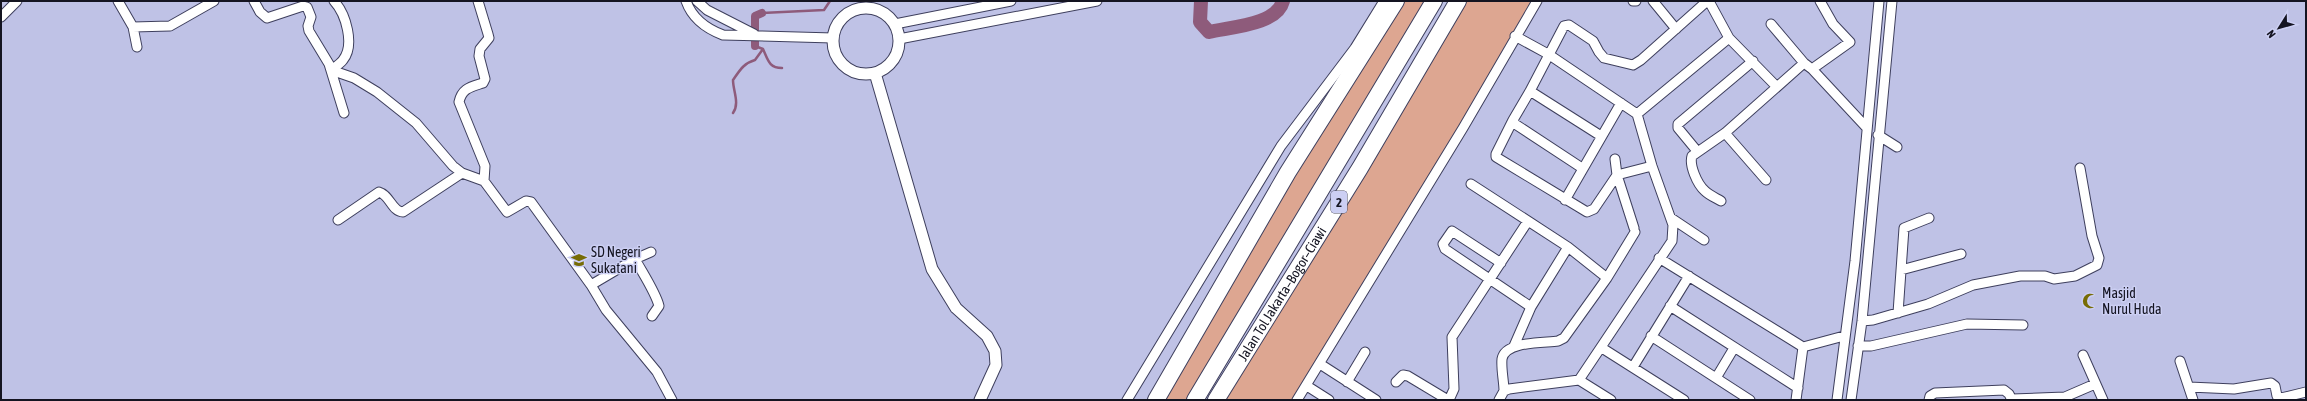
<svg xmlns="http://www.w3.org/2000/svg" width="2307" height="401" font-family="'Asap Condensed',sans-serif">
<style>
.green{fill:#dda691}
.lines{fill:none;stroke-linecap:round;stroke-linejoin:round}
.stream{stroke:#8e5b7b;stroke-width:2.5}
.canal{stroke:#8e5b7b;stroke-width:8}
.river{stroke:#8e5b7b;stroke-width:14}
.minor-casing{stroke:#3e3f5d;stroke-width:11}
.tertiary-casing{stroke:#3e3f5d;stroke-width:13}
.motorway-casing{stroke:#3e3f5d;stroke-width:18}
.minor{stroke:#fff;stroke-width:9}
.tertiary{stroke:#fff;stroke-width:11}
.motorway{stroke:#fff;stroke-width:16}
.labels{text-anchor:middle;dominant-baseline:central;stroke-width:3;stroke-linejoin:round;paint-order:stroke}
.shield{fill:#cccff3;stroke:#4b4c60;stroke-width:1}
.shield-label{font-size:13px;font-weight:bold;fill:#141421}
.poi-label{font-size:14px;fill:#141421;stroke:#cccff3;text-anchor:start}
.street-label{font-size:14px;fill:#141421;stroke:#cccff3}
</style>
<rect width="100%" height="100%" fill="#bfc2e6"/>
<path class="green" d="M1395,1H1432L1195,400H1156Z
M1458,1H1537L1297,400H1216Z"/>
<g class="lines">
<path class="stream" d="M762,13L824,10L830,1
M763,49C768,60 769,68 782,68
M733,113C740,103 733,91 733,80C740,70 744,63 755,60L763,49L755,46"/>
<path class="canal" d="M755,46V16L762,13"/>
<path class="river" d="M1201,1L1200,22L1209,32C1230,27 1277,25 1283,1"/>
<g class="minor-casing">
<path id="minor" d="M118,1L133,27L170,26L214,1
M254,1L260,12L267,18L303,6L307,7L311,17L308,26L309,31L329,64L344,113
M478,1L488,34L489,38L480,49L479,56L485,79L483,83C471,87 462,88 459,102L485,166L484,181
M686,1C692,18 707,29 723,35L833,38
M697,1L707,10L754,34
M1633,1H1636
M1653,1L1676,29
M1,17L17,1
M895,24L1011,1
M1771,24L1804,63
M133,27L137,47
M899,39L1097,1
M1812,69L1850,42L1833,24L1820,1
M331,70L354,78L377,92L416,123L453,166L462,173L484,181L507,212L526,201L531,202L591,285L606,310L657,372L672,400
M331,70C335,67 340,64 343,60C355,45 346,14 334,1
M1530,91L1601,136
M1637,114L1729,38L1776,86
M1513,120L1496,154V157L1587,212L1594,209L1617,175L1652,166
M1725,133L1766,180
M1878,135L1897,147
M1697,151L1678,128V124L1753,61
M1615,159L1617,175L1634,228
M1582,168L1515,124L1513,120L1530,91L1564,26L1569,25L1593,41L1599,52L1604,58L1633,65L1641,60L1705,3H1710L1729,38
M1471,184L1568,247L1607,278
M1565,200L1621,103
M1721,201C1716,198 1709,195 1705,191C1697,184 1689,165 1692,156L1725,133L1804,63L1812,69L1866,127
M1671,218L1704,240
M338,220L379,192C390,195 392,212 403,212L462,173
M1659,258L1803,347L1796,400
M635,259C642,272 656,293 659,306L652,316
M1501,263L1452,231L1443,244L1445,249L1531,307
M1901,270L1961,254
M591,285L635,259L651,252
M1670,306L1798,388
M1898,313L1904,228L1929,218
M1862,321L1873,320L1928,304L1973,285L2020,276H2045L2054,279L2075,276L2097,265L2099,258L2092,236L2080,168
M1651,336L1750,400
M1514,346L1531,307L1568,247
M1858,346H1871L1967,324L2023,325
M1803,347L1844,336
M1602,348L1684,400
M2083,355L2103,400
M2180,361L2193,400
M1320,364L1376,400
M1633,367L1689,276
M1716,378L1734,348
M1579,380L1611,400
M1347,382L1365,352
M1396,382L1403,375L1408,376L1448,400
M1307,386L1329,400
M2189,387L2234,389L2271,383L2275,386L2277,396L2281,398L2306,392
M1504,391C1504,381 1501,370 1502,359C1505,341 1544,343 1558,341L1564,338L1607,278L1635,232
M2012,399L2065,397L2095,384
M1127,400L1281,146L1355,48L1384,1
M1297,400L1463,128L1537,1
M1449,400L1454,389L1452,337L1528,221
M1499,400L1504,391L1509,389L1579,380L1672,241L1673,225L1652,166L1637,114L1548,54L1515,36
M1837,400L1855,261L1879,1
M1851,400L1862,321L1892,1
M1929,400L1930,396L1935,393L2004,390L2009,394L2012,400"/>
</g>
<g class="tertiary-casing">
<path id="tertiary" d="M833 41a33 33 0 1 1 66 0a33 33 0 1 1-66 0Z
M875,73L932,269L956,308L987,336L995,351L996,365L980,400"/>
</g>
<g class="motorway-casing">
<g id="motorway">
<path d="M1156,400L1288,172L1396,1"/>
<path d="M1195,400L1434,1"/>
<path id="s1" d="M1216,400L1360,168L1458,1"/>
</g>
</g>
<use href="#minor" class="minor"/>
<use href="#tertiary" class="tertiary"/>
<use href="#motorway" class="motorway"/>
</g>
<defs>
<g id="school-bare" transform="scale(1.2)"><path d="M0-5L7-2L0 1L-7-2ZM-4 1L0 2.5L4 1V4Q0 6-4 4Z" fill="#776c05" stroke="#cccff3" stroke-width="2.5" paint-order="stroke"/></g>
<g id="mosque-bare" transform="scale(1.2)"><path d="M3.5-4.9A6 6 0 1 0 3.5 4.9A5 5 0 1 1 3.5-4.9Z" fill="#776c05" stroke="#cccff3" stroke-width="2.5" paint-order="stroke"/></g>
</defs>
<g fill-rule="evenodd">
<use href="#school-bare" x="579" y="260"/>
<use href="#mosque-bare" x="2090" y="301"/>
</g>
<g class="labels">
<rect class="shield" x="1331" y="191" width="16" height="22" rx="3"/>
<g class="shield-label">
<text x="1339" y="202">2</text>
</g>
<g class="poi-label">
<text x="591" y="252">SD Negeri<tspan x="591" dy="16">Sukatani</tspan></text>
<text x="2102" y="293">Masjid<tspan x="2102" dy="16">Nurul Huda</tspan></text>
</g>
<g class="street-label">
<text stroke="none"><textPath href="#s1" startOffset="125">Jalan Tol Jakarta–Bogor–Ciawi</textPath></text>
</g>
</g>
<rect width="2307" height="401" fill="none" stroke="#141421" stroke-width="4"/>
<g transform="translate(2279 28) rotate(233)" stroke="#cccff3" stroke-width="3" paint-order="stroke">
<path d="M0-3L7 15L0 10L-7 15Z" fill="#141421"/>
<text y="-6" font-size="11" font-weight="bold" text-anchor="middle" fill="#141421">N</text>
</g>
</svg>
